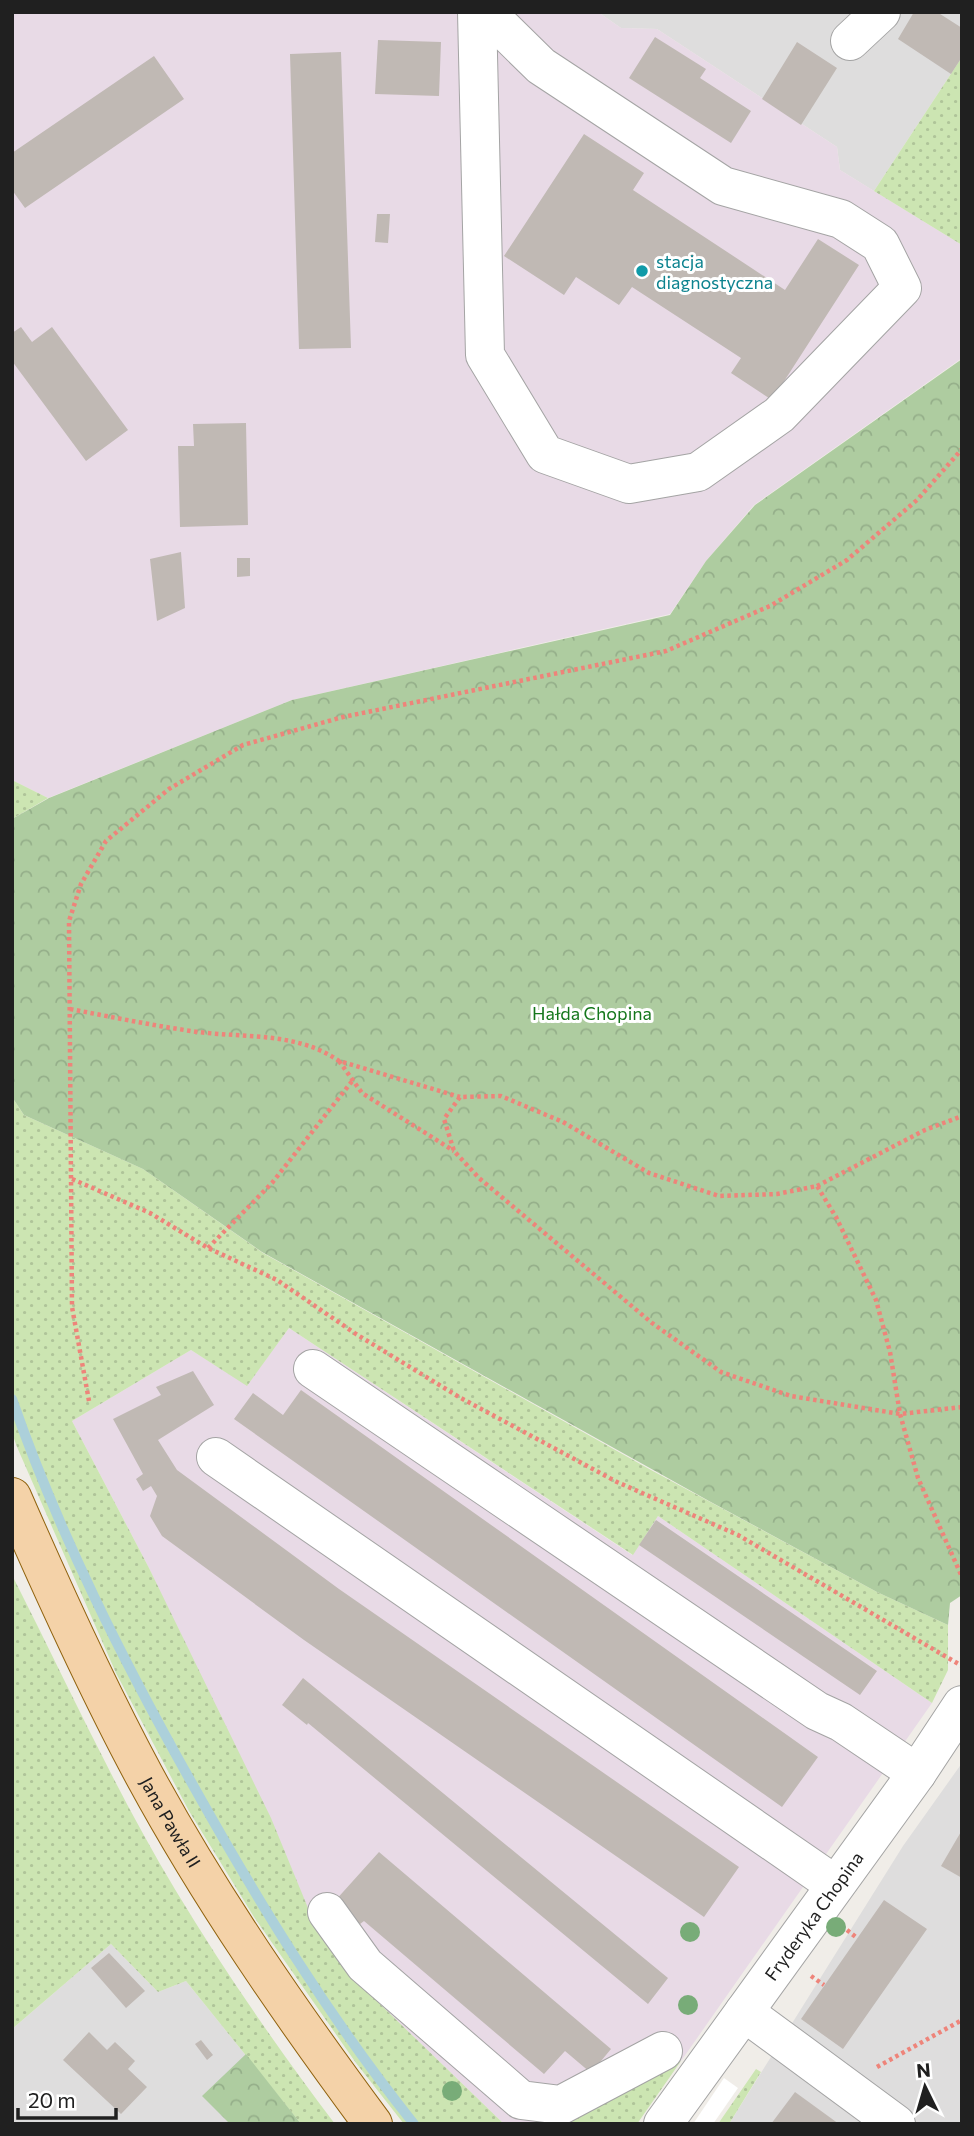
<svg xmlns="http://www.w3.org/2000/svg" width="974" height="2136" font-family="Commissioner,sans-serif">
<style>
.residential{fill:#dedddd}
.industrial{fill:#e8dae6}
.grass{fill:url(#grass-dots)}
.forest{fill:url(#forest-crowns)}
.pier{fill:#fff}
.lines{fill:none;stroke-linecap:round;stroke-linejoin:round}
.stream{stroke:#acd0da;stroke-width:10}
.building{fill:#c0b9b4}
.minor-casing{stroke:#a4a4a4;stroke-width:40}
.major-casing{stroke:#90620d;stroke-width:40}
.path{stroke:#ee847a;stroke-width:4.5;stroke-dasharray:3.5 3.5;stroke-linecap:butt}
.minor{stroke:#fff;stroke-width:38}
.major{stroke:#f4d2a8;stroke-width:38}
.tree{fill:#78ac78}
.culture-dot{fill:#0f9aa8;stroke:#fff;stroke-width:2.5}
.labels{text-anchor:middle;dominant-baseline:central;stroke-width:6;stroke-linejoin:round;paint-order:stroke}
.culture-label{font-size:18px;fill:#0d838f;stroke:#fff;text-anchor:start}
.park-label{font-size:18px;fill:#15771c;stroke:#fff}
.street-label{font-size:18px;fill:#202020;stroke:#fff}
</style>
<defs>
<pattern id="grass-dots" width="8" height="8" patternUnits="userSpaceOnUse" patternTransform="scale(1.75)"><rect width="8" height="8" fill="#cce5b2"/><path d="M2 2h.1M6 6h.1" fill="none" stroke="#afc499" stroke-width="1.8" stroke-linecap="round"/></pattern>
<pattern id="forest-crowns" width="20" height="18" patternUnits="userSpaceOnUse" patternTransform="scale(1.75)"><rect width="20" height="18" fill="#aecca0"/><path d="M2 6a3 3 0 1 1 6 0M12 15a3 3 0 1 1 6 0" fill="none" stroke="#95af8a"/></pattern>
</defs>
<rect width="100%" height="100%" fill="#f0ede8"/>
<path class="residential" d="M598,12H962V57L874,191L840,170L837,147L657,29L621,28Z
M962,1763V2124H729L903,1846Z
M111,1944L158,1992L186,1981L301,2124H12V2029Z"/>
<path class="industrial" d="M12,12H598L621,28L657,29L837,147L840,170L962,245V358L754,505L706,561L670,614L292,700L48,798L12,780Z
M289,1328L632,1555L658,1516L932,1703L681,2061L561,2124H504L353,1978L315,1925L149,1568L72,1421L191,1350L247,1385Z"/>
<path class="grass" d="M962,57V245L874,191Z
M12,780L48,798L12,819Z
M12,1097L24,1115L143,1169L263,1253L651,1470L877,1592L948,1625V1670L932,1703L658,1516L633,1555L289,1328L247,1386L191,1350L72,1421L149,1568L271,1818L315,1925L353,1978L504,2124H404L356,2063L254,1917L189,1811L116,1673L17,1447L12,1433Z
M12,1575C66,1681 115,1790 176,1891C225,1972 278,2049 335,2124H301L186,1981L158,1992L111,1944L12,2029Z
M681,2061L637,2124H561Z
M756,2069L761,2072L729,2124H718Z"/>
<path class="forest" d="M962,359V1595L950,1603L948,1625L877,1592L709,1501L262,1252L143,1169L24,1115L12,1097V819L49,798L292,700L670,615L706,561L755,505Z
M246,2054L301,2124H230L202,2096Z"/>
<path class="pier" d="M724,2078L738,2088L713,2124H693Z"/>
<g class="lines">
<path class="stream" d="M12,1399C59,1534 124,1663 194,1787C260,1905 330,2019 414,2124"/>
</g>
<path class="building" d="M914,12H937L962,28V57L951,74L898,39Z
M655,37L706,69L700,78L751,111L731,143L629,78Z
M378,40L441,42L439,96L375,94Z
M797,42L837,68L801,125L762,99Z
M341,52L351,348L299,349L290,54Z
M154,56L184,99L25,208L12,190V153Z
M584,134L644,173L633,190L785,290L818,239L859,265L772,400L731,373L741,358L632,287L619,305L576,277L564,295L504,256Z
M377,214H390L388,243L375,242Z
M21,327L32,342L52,327L128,430L86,461L12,361V333Z
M246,423L248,525L180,527L178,446H194L193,424Z
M181,552L185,608L157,621L150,559Z
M237,558H250V576L237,577Z
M193,1371L214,1405L158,1440L177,1470L339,1589L739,1867L704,1917L304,1640L162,1536L150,1516L157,1496L151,1486L143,1491L136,1479L143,1474L113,1419L161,1395L156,1387Z
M301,1390L818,1757L782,1807L234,1419L253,1393L283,1415Z
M656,1520L877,1671L860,1695L639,1545Z
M303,1678L668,1978L648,2004L308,1723L307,1725L282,1705Z
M962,1830V1878L941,1866Z
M379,1852L611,2049L591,2073L565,2051L544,2074L364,1921L360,1924L334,1902Z
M884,1900L927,1929L843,2049L801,2019Z
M109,1953L145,1991L126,2008L91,1968Z
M89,2032L107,2050L115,2042L135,2061L128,2069L147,2087L121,2114L63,2060Z
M201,2040L213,2055L207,2060L195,2044Z
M795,2092L839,2124H771Z"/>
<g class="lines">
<g class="minor-casing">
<g id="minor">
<path d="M477,12L485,355L545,454L629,484L698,472L779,415L902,288L880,244L841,219L723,186L541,66L486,12"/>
<path d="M850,41L881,12"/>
<path d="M313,1369L817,1711L841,1722L917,1773"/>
<path d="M216,1457L834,1884"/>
<path d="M327,1912L365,1965L521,2100L561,2105L663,2051"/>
<path d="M744,2012L896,2124"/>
<path id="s1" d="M663,2124L917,1773L962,1705"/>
</g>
</g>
<g class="major-casing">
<g id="major">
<path id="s2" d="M12,1497C53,1591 95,1684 144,1775C210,1897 290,2012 373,2124"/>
</g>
</g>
<path class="path" d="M70,1009C112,1017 155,1026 198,1032C247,1038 297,1032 339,1061L460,1097
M339,1061L362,1093L454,1151
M72,1179L150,1213L208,1248L277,1280L356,1334L459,1397L617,1482L738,1535L962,1666
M817,1186L925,1130L962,1116
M208,1248L272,1183L353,1080
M89,1401L72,1307L69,921L81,884L106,841L169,789L243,745L343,717L666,651L770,606L847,560L917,500L962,449
M962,1407L900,1414L791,1396L721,1372L652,1323L479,1178L454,1151L444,1119L460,1097L501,1096L563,1122L649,1173L719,1196L777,1194L817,1186L836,1217L876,1300L890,1352L900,1414L918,1478L962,1577
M847,1930L857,1938
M811,1976L824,1985
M877,2067L962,2020"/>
<use href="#minor" class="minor"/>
<use href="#major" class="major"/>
</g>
<g class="tree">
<circle cx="836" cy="1927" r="10"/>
<circle cx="690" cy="1932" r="10"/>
<circle cx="688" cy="2005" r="10"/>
<circle cx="452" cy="2091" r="10"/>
</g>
<circle class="culture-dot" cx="642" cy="271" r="7"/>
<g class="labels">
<g class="culture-label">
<text x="656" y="261">stacja<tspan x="656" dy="21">diagnostyczna</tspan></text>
</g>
<g class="park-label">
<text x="592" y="1013">Hałda Chopina</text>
</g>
<g class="street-label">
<text stroke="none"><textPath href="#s2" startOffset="362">Jana Pawła II</textPath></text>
<text stroke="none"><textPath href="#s1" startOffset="257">Fryderyka Chopina</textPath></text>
</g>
</g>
<rect width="974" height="2136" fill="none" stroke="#202020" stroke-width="28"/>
<g transform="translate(925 2087) rotate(355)" stroke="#ffffff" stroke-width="5" paint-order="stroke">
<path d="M0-5L12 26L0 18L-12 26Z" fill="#202020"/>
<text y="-10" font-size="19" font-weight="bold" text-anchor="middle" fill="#202020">N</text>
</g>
<path d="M18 2108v10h98v-10" fill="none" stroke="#202020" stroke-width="3.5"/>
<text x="28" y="2108" font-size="21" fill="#202020" stroke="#ffffff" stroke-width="5" paint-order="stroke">20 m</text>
</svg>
